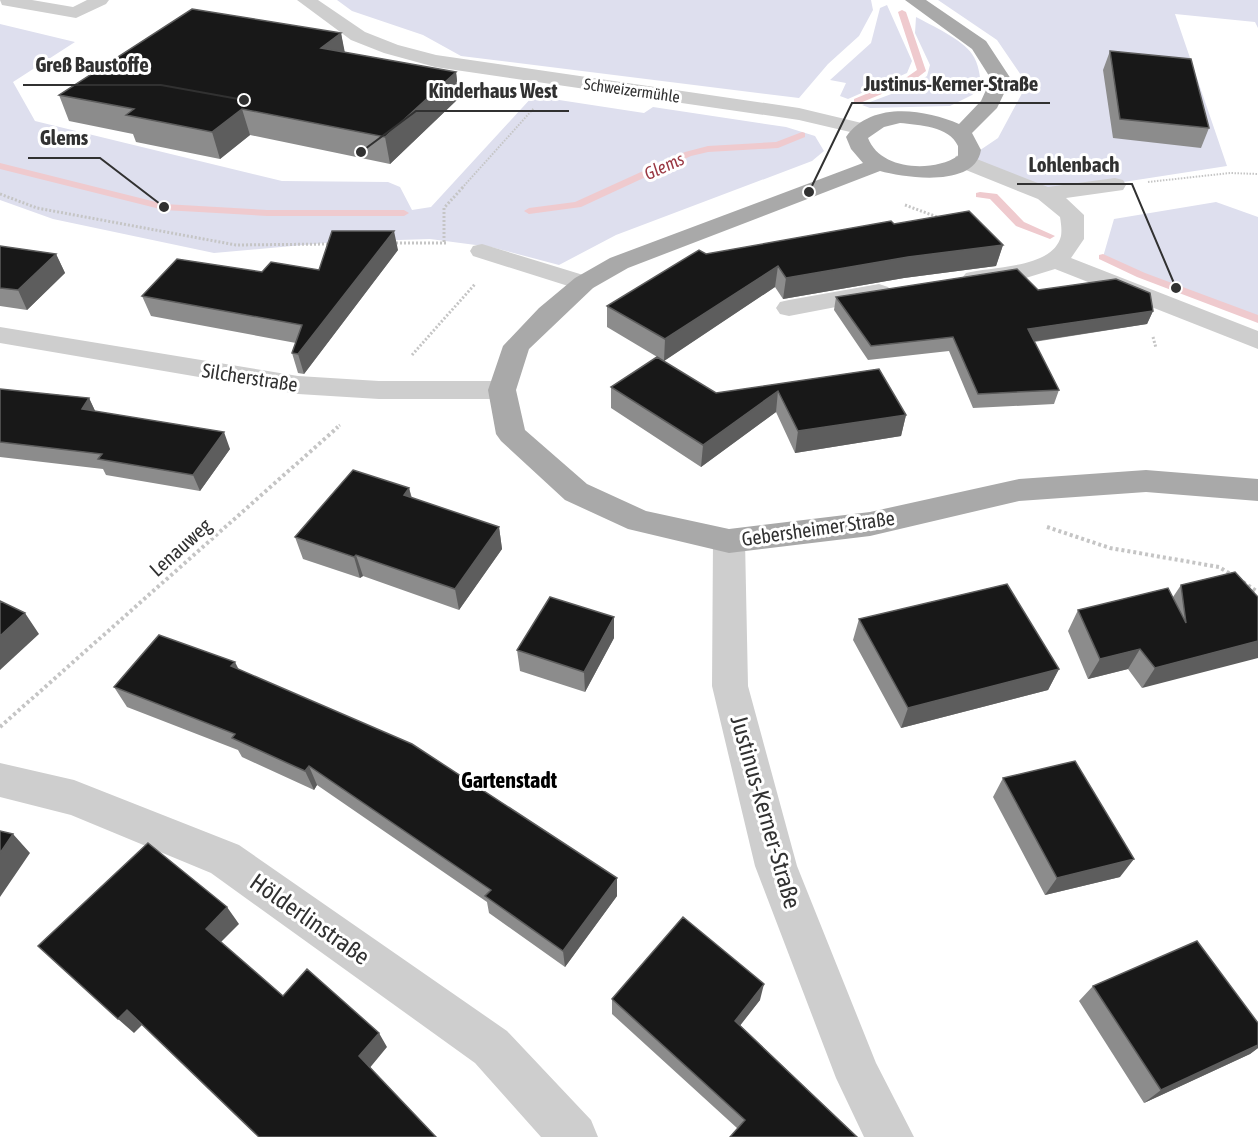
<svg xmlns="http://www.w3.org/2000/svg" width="1258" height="1137" font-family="'Asap Condensed',sans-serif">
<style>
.green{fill:#dedfee}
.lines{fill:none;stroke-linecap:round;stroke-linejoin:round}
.stream{fill:#efcace;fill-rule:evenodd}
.path-far2{stroke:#c5c5c5;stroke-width:2;stroke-dasharray:1.5 1.5;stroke-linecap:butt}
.path-far1{stroke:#c5c5c5;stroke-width:3;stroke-dasharray:2 2;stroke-linecap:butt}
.path{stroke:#c5c5c5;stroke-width:4;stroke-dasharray:3 3;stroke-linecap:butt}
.minor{fill:#cecece;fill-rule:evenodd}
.major{fill:#a9a9a9;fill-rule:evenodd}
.wall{fill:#8c8c8c}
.shaded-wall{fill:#5d5d5d}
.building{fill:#181818;stroke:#5d5d5d;stroke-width:1.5}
.labels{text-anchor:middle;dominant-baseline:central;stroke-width:6;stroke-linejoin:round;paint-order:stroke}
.far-street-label{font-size:16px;fill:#313131;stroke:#fff}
.far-water-label{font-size:18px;font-style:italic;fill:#9a3843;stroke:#fff}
.street-label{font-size:20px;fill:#313131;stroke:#fff}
.quarter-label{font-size:22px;font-weight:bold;fill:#000;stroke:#fff}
.near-street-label{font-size:24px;fill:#313131;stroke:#fff}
.leader{fill:none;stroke:#313131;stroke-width:2}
.callout-dot{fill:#313131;stroke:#fff;stroke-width:2}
.callout-label{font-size:21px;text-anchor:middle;font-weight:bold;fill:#313131;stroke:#fff;stroke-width:6;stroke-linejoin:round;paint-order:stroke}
</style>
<rect width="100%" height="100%" fill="#fff"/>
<path class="green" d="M337,0H871L873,10L859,36L828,64L799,98L461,56L423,35L352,11Z
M938,0H1258V28L1255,22L1175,14L1227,166L1046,194L964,161L998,138L1027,84L997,40Z
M887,5L912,61L907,73L848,99L840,96L846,83L830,80L871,43L880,8Z
M916,17C931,25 963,40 972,54C979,64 980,76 981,87L972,95L950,106L870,108L862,105L910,87L927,76L930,65L915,33Z
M0,24L75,42L13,82L35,121L282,181L388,182L400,187L412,210L431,207L533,96L644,113L653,107L786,127L815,136L824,151L812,161L616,235L559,265L491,247L430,239L336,242L214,253L53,219L0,200Z
M1216,202L1258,217V319L1141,275L1103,257L1114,219Z"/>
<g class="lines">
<path class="stream" d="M902,10L906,12L926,71L913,81L860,103H854V99L907,77L917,70L898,12Z
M802,132L805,133V137L778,148L708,152L691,156L581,207L529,214L524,211L529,208L575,202L685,152L708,146L776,142Z
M0,163L164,204L267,210H404L409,213L404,216H267L164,210L0,169Z
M980,192L997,194L1024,222L1055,236L1050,239L1016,226L990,199L976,197V193Z
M1103,254L1145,273L1258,315V323L1137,277L1099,259V255Z"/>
<path class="path-far2" d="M1148,182L1230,173L1258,174
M462,188L534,108"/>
<path class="path-far1" d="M0,194L37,208L236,245L330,244
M905,205L940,218
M444,242V208L464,186
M392,243H447
M1153,337L1156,348
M412,355L475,284
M336,428L340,425"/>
<path class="path" d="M1047,527L1110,548L1219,567L1232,575
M1243,582L1258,592
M0,727L338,427"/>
<path class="minor" d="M0,0H32L73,7L87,0H109L106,4L76,18L2,5Z
M297,0H318L365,32L398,45L436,55L799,108L870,125L874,129L870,133L863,135L799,120L435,67L384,53L351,40Z
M964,154L1048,187L1115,178L1123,180L1126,185L1123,190L1066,198L1084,215V239L1071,258L1258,331V349L1055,269L1016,281L975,286L966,283L962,278L966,273C991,266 1053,269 1061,236C1062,230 1061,223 1060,217L1038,199L956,166L953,161L956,156Z
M482,244L593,278L597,283L593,288L584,291L473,256L470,251L473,246Z
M879,284L888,287L892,292L888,297L789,316L780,314L776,308L780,302L789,300Z
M0,327L298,376L379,381H502L512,384L516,390L512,396L502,399H379L298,394L0,343Z
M729,529L740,533L745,541L748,686L797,866L876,1063L914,1137H864L836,1078L755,866L712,686L713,541L718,533Z
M0,763L74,780L239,845L507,1031L591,1120L598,1137H541L475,1063L211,873L71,815L0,797Z"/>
<path class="major" d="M905,0H926L986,41L1011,79L997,108L972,133L981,150C975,188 906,178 880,171L628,268L593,288L529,349L516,390L525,430L587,484L646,511L729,529L870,512L1019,479L1146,470L1258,479V501L1146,492L1019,501L870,536L729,553L628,529L565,500L501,441L496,434L488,390L503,346L539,308L575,278L610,258L863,163L851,149L846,137C871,101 924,109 959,124L981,101L991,79L972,49ZM900,123C919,125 949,126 958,146V156C932,173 880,170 868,138L884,127Z"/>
</g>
<path class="wall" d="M341,33L344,52L456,72L459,98L390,164L250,135L220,159L136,142L133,134L69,121L59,95Z
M1110,51L1209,128L1201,148L1113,138L1103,70Z
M894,224L1003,245L996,266L904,278L783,299L775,287L664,361L607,327V306L706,254Z
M0,246L56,254L65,273L27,310L0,306Z
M398,250L304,374L298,373L292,353L296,343L151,316L142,296L262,272L319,270Z
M1038,290L1153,311L1147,324L1034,342L1059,390L1054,404L973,408L949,351L868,360L834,310L836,297Z
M879,369L906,415L901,436L795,453L776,412L701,467L611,408V387L716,393Z
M0,389L89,398L95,411L230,449L200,491L106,475L103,469L0,457Z
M409,488L412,498L499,527L502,549L459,610L363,576L360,578L303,559L295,537Z
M1235,572L1142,688L1128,669L1088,679L1068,631L1078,610L1173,597L1181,585Z
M859,619L1059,669L1048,690L901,728L853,640Z
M614,638L585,692L520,671L517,650Z
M238,669L617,896L565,967L489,913L487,902L317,785L314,790L242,757L238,750L127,707L114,687Z
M1003,778L1120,877L1045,895L993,797Z
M1093,986L1258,1023V1048L1250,1054L1144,1103L1079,1001Z
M612,999L760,1000L740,1025L857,1137L737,1128L612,1014Z"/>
<path class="shaded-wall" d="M341,33L346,58L321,48Z
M456,72L459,98L390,164L385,137Z
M242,109L250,135L220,159L212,132Z
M394,231L398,250L304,374L298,354Z
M1003,245L996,266L904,278L783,299L786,278L908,257Z
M56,254L65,273L27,310L18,290Z
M778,266L775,287L664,361L665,339Z
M1153,311L1147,324L1023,343L1028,329Z
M778,391L776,412L701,467L703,445Z
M89,398L97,415L82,409Z
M906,415L901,436L795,453L798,431Z
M224,432L230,449L200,491L193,475Z
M409,488L414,509L404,495Z
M499,527L502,549L459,610L455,589Z
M356,555L363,576L360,578L354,557Z
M25,613L39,634L0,670V636Z
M614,617V638L585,692L584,672Z
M1258,641V658L1142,688L1155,668Z
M1140,649L1128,669L1088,679L1100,659Z
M235,662L245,682L231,666Z
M1059,669L1048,690L901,728L908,708Z
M309,766L317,785L314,790L305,771Z
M13,834L30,853L0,897V853Z
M1134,859L1120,877L1045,895L1057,878Z
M617,878V896L565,967L563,951Z
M227,907L239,924L218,945L206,929Z
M764,984L760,1000L732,1036L735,1021Z
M127,1010L142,1025L134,1033L118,1019Z
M379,1033L387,1047L368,1070L359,1056Z
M1258,1045V1048L1250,1054L1144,1103L1161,1090Z"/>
<path class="building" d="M192,9L341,33L321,48L456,72L385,137L242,109L212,132L126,115L134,109L59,95Z
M1110,51L1191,59L1209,128L1120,119Z
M969,211L1003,245L908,257L786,278L778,266L665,339L607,306L699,250L706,254L891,221L894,224Z
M332,231H394L298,354L292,353L302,325L142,296L177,259L262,272L271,262L319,270Z
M0,246L56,254L18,290L0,288Z
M1017,269L1038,290L1116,279L1150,293L1153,311L1028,329L1059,390L978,394L953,337L871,346L836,297Z
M657,357L716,393L879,369L906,415L798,431L778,391L703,445L611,387Z
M0,389L89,398L82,409L224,432L193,475L98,459L102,454L0,442Z
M353,470L409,488L404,495L499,527L455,589L356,555L354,557L295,537Z
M1235,572L1258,597V641L1155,668L1140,649L1100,659L1078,610L1168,588L1186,623L1181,585Z
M1007,584L1059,669L908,708L859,619Z
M550,597L614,617L584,672L517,650Z
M0,601L25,613L0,636Z
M159,635L235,662L231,666L412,744L617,878L563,951L485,896L491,890L309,766L305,771L232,738L235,734L114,687Z
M1075,761L1134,859L1057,878L1003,778Z
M0,831L13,834L0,853Z
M148,843L227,907L206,929L283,996L307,969L379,1033L359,1056L436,1137H259L127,1010L118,1019L38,946Z
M683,917L764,984L735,1021L857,1137H730L745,1120L612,999Z
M1197,941L1258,1023V1045L1161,1090L1093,986Z"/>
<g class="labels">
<g class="far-street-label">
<text transform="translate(632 90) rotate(8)">Schweizermühle</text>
</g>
<g class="far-water-label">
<text transform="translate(664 166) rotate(-24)">Glems</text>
</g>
<g class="street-label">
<text transform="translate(250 377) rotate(9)">Silcherstraße</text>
<text transform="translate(818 528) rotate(-8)">Gebersheimer Straße</text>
<text transform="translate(180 547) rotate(-42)">Lenauweg</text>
</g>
<g class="quarter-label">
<text x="509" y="780">Gartenstadt</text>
</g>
<g class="near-street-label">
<text transform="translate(766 812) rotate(74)">Justinus-Kerner-Straße</text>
<text transform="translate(310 919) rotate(35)">Hölderlinstraße</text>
</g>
</g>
<path class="leader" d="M244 100L161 85H23M809 192L852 103H1050M361 152L416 111H569M164 207L100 158H28M1176 288L1132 184H1017"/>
<g class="callout-dot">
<circle cx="244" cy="100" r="6"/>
<circle cx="809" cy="192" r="6"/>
<circle cx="361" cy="152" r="6"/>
<circle cx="164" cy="207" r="6"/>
<circle cx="1176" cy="288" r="6"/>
</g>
<g class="callout-label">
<text x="92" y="72">Greß Baustoffe</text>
<text x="951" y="91">Justinus-Kerner-Straße</text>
<text x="493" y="98">Kinderhaus West</text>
<text x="64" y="145">Glems</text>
<text x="1074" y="172">Lohlenbach</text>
</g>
</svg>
